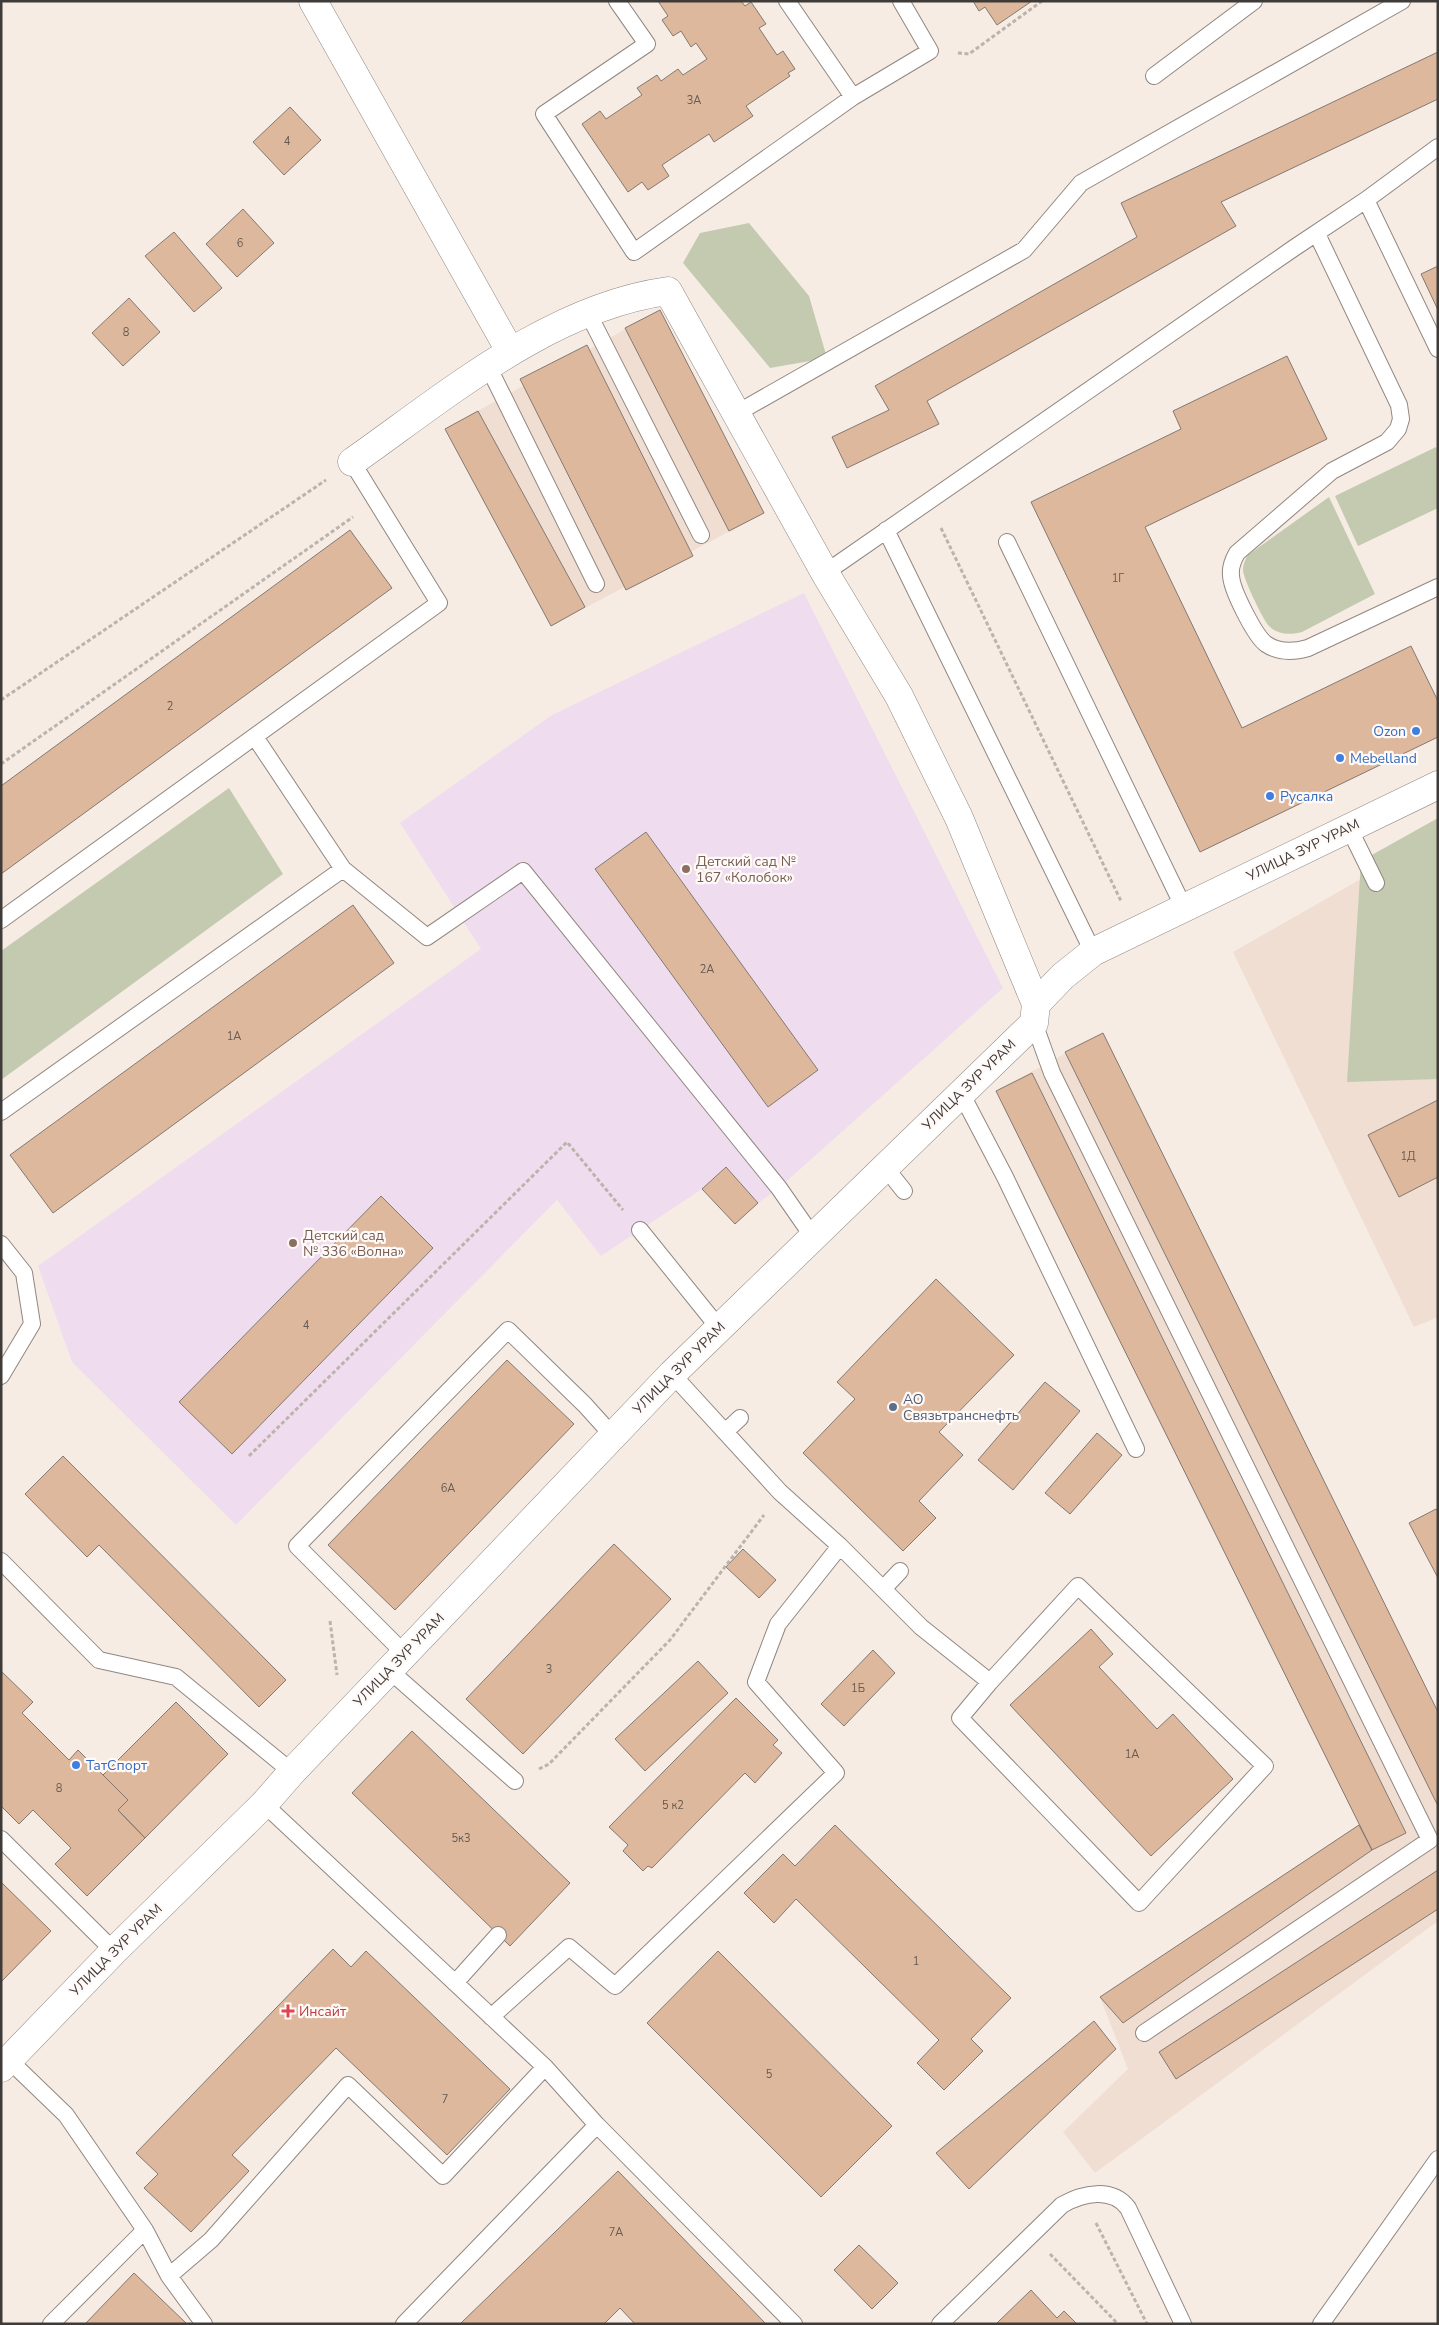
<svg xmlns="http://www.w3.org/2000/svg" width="1439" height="2325" font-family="'Nunito Sans',sans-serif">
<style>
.built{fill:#efded1}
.education{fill:#efddef}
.green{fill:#c3cab0}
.building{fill:#ddb89d;stroke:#837972}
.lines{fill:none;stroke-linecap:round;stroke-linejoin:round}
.lane-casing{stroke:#918780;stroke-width:18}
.street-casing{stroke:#918780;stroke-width:29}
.path{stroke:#bbb3ac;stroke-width:3;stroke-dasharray:4 2.5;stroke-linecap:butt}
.lane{stroke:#fff;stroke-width:16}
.street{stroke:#fff;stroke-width:28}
.shop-dot{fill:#3f7fe0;stroke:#fffaf7;stroke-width:2}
.education-dot{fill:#8d6e63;stroke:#fffaf7;stroke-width:2}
.service-dot{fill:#5c6f8a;stroke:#fffaf7;stroke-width:2}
.health-dot{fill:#e0444e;stroke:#fffaf7;stroke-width:2}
.labels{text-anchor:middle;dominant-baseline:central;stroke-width:4.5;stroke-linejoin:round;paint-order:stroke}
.number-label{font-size:11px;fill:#665a51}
.shop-label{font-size:14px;fill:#366cbe;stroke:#fffaf7;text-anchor:start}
.street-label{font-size:14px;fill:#3f3b38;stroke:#fffaf7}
.education-label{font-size:14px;fill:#785e54;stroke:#fffaf7;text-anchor:start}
.service-label{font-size:14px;fill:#4e5e75;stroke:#fffaf7;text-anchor:start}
.health-label{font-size:14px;fill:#be3a42;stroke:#fffaf7;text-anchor:start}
</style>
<rect width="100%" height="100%" fill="#f6ece4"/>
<path class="built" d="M660,310L764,513L551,626L445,429Z
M1438,835V1317L1414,1327L1233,952Z
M1103,1033L1438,1712V1921L1095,2173L1063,2132L1128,2069L1100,1997L1359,1825L996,1091Z"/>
<path class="education" d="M804,593L1003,988L779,1188L758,1203L725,1167L702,1189L601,1256L557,1200L236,1525L72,1362L38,1266L481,949L400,823L552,715Z"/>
<path class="green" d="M749,223L809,296L827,358L770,368L683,263L700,233Z
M1436,447L1438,451V508L1358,546L1335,496Z
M1329,497L1375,594L1302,632C1291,635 1278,635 1269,626C1263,620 1243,578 1243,570C1243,564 1245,560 1248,555Z
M229,788L283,874L1,1080V951Z
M1438,818V1079L1347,1082L1361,861Z"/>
<path class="building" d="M658,1H741L745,6L751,2L766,24L759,28L777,55L783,51L795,69L788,73L790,76L746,106L753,116L714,142L709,134L662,165L669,176L648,190L642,182L628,192L582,124L600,111L606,119L642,95L637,88L657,75L661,81L678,69L683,75L707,59L696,43L691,47L681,31L673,36L662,20L668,16Z
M973,1H1032L997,25L985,7L979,11Z
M1438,52V99L1221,202L1236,226L927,401L939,424L847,468L832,437L889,410L875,386L1137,237L1121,203Z
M290,107L321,140L284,175L253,142Z
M243,209L274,243L237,277L206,244Z
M174,232L222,288L194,312L145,256Z
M1438,266V310L1421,274Z
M129,298L160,332L123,366L92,333Z
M660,310L764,513L729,531L625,328Z
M587,345L693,556L626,590L520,379Z
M1287,356L1327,439L1145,527L1242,728L1411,646L1438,701V737L1200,852L1031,502L1181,429L1173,411Z
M478,411L585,607L551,626L445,429Z
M350,530L392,588L1,874V786Z
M646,832L818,1070L768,1107L595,869Z
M353,905L394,963L53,1213L10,1155Z
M1103,1033L1438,1712V1806L1065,1052Z
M1032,1073L1406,1833L1372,1850L996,1091Z
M1438,1100V1177L1399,1197L1368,1135Z
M726,1167L758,1203L735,1224L702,1189Z
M381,1196L433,1248L232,1454L179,1402Z
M936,1279L1014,1355L939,1432L963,1455L919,1501L936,1518L903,1551L803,1453L855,1399L837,1382Z
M507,1360L574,1424L395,1610L328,1545Z
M1045,1382L1080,1411L1013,1490L978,1460Z
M1097,1433L1122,1455L1070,1514L1045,1493Z
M63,1456L286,1680L259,1707L99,1545L87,1557L25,1494Z
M1436,1509L1438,1511V1578L1409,1523Z
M614,1544L671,1599L523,1754L466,1699Z
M743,1549L776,1580L759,1598L726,1567Z
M1091,1629L1113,1654L1099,1667L1157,1729L1173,1714L1233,1779L1151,1856L1010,1705Z
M873,1650L895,1673L844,1726L821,1704Z
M698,1661L728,1693L645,1771L615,1739Z
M1,1671L33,1702L22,1713L69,1760L78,1750L128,1800L118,1810L145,1838L87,1896L55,1864L71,1848L33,1810L19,1824L1,1806Z
M736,1698L778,1740L773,1745L782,1753L755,1783L745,1773L652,1868L648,1866L643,1871L623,1851L628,1845L609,1827Z
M176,1702L228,1754L145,1838L118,1810L128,1800L103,1775Z
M412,1731L570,1883L510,1946L352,1793Z
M835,1825L1011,1998L971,2039L983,2051L944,2090L917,2063L939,2040L796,1899L774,1923L744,1893L783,1854L795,1866Z
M1359,1825L1372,1850L1123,2023L1100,1997Z
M1438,1870V1909L1176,2079L1159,2052Z
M1,1882L51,1931L1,1982Z
M333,1949L351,1967L366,1951L510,2089L447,2155L336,2048L232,2155L249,2171L191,2232L144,2188L158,2174L136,2153Z
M718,1951L892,2126L821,2197L647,2023Z
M1094,2021L1116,2049L969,2189L936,2153Z
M618,2171L766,2324H635L620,2308L604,2324H460Z
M859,2245L898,2283L872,2309L834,2270Z
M134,2273L187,2324H85Z
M1031,2290L1057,2318L1064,2311L1077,2324H996Z"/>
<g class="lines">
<g class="lane-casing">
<path id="lane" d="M617,1L647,44L544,114L634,252L853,97L787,1
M1154,76L1254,1
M853,97L930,51L901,1
M1366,200L1438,349
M1317,234L1399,405L1401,419L1398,429L1387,442L1332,471L1237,553C1233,560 1230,567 1231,575C1231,589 1255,636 1266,644C1279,653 1294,652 1308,648L1438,587
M588,313L701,535
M488,366L596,584
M737,413L1024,250L1081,183L1402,1
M886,530L1093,952
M1007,542L1184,908
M825,573L1294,248L1366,200L1438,147
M1349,828L1376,883
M343,869L427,937L523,871L779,1188L813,1237
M1,920L439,603L352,462
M1034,1023L1052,1073L1430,1840L1144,2033
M961,1093L1005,1177L1136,1449
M1,1112L343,869L255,737
M885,1167L904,1191
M640,1230L719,1328
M1,1244L24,1273L32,1324L1,1376
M672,1374L780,1492L840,1546L921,1627L990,1682
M725,1432L740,1418
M1,1561L99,1660L176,1677L292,1772
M1078,1586L1265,1766L1139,1903L960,1718L990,1682Z
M883,1589L900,1571
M405,1654L297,1546L508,1330L585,1405L613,1436
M389,1670L515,1781
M264,1804L545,2067L597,2125L794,2324
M1,1839L114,1951
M455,1983L498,1935
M491,2017L569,1947L615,1986L836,1773L756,1682L778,1624L840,1546
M9,2060L66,2115L145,2230L169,2276L204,2324
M169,2276L211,2240L348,2085L443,2176L545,2067
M51,2324L145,2230
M404,2324L597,2125
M940,2324L1062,2205C1083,2193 1112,2187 1128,2208L1183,2324
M1321,2324L1438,2159"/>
</g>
<g class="street-casing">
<path id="street" d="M313,1L510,351
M1036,1004L1063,976L1093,952L1438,785
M1,2068L114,1951L264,1804L292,1772L672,1374L1034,1023L1036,1004L959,818L899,696L825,573L668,291C550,307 446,396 352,462"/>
</g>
<path class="path" d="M958,53L969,54L1042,1
M941,528L1121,901
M1,700L326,480
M1,764L353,517
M249,1456L567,1142L623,1210
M330,1621L337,1675
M539,1769L549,1764L670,1640L764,1515
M1096,2223L1147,2324
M1050,2254L1118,2324"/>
<use href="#lane" class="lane"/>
<use href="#street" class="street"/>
</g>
<g class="shop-dot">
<circle cx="1416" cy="731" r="5"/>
<circle cx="1340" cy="758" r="5"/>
<circle cx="1270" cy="796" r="5"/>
<circle cx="76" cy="1765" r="5"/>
</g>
<g class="education-dot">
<circle cx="686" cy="869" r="5"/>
<circle cx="293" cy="1243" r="5"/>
</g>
<circle class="service-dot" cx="893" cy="1407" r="5"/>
<path class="health-dot" d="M285.5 2003.5h5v5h5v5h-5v5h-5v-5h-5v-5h5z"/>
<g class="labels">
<g class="number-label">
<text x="694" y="100">3А</text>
<text x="287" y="141">4</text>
<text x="240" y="243">6</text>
<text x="126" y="332">8</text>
<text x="1118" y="578">1Г</text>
<text x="170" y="706">2</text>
<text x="707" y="969">2А</text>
<text x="234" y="1036">1А</text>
<text x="1408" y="1156">1Д</text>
<text x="306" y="1325">4</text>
<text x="448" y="1488">6А</text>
<text x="549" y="1669">3</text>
<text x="858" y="1688">1Б</text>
<text x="1132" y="1754">1А</text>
<text x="59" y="1788">8</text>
<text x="673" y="1805">5 к2</text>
<text x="461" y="1838">5к3</text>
<text x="916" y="1961">1</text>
<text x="769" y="2074">5</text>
<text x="445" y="2099">7</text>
<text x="616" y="2232">7А</text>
</g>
<g class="shop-label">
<text x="1406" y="731" text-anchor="end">Ozon</text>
<text x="1350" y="758">Mebelland</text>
<text x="1280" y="796">Русалка</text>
<text x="86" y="1765">ТатСпорт</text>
</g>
<g class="street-label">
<text transform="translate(1303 850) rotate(-26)">УЛИЦА ЗУР УРАМ</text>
<text transform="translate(969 1085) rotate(-44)">УЛИЦА ЗУР УРАМ</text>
<text transform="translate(679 1368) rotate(-45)">УЛИЦА ЗУР УРАМ</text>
<text transform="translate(399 1660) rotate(-46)">УЛИЦА ЗУР УРАМ</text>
<text transform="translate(116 1950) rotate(-45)">УЛИЦА ЗУР УРАМ</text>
</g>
<g class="education-label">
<text x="696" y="861">Детский сад №<tspan x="696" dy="16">167 «Колобок»</tspan></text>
<text x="303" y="1235">Детский сад<tspan x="303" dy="16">№ 336 «Волна»</tspan></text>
</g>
<g class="service-label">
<text x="903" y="1399">АО<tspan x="903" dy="16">Связьтранснефть</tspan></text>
</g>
<g class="health-label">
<text x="299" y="2011">Инсайт</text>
</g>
</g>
<rect width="1439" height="2325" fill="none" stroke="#3f3b38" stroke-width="5"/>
</svg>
